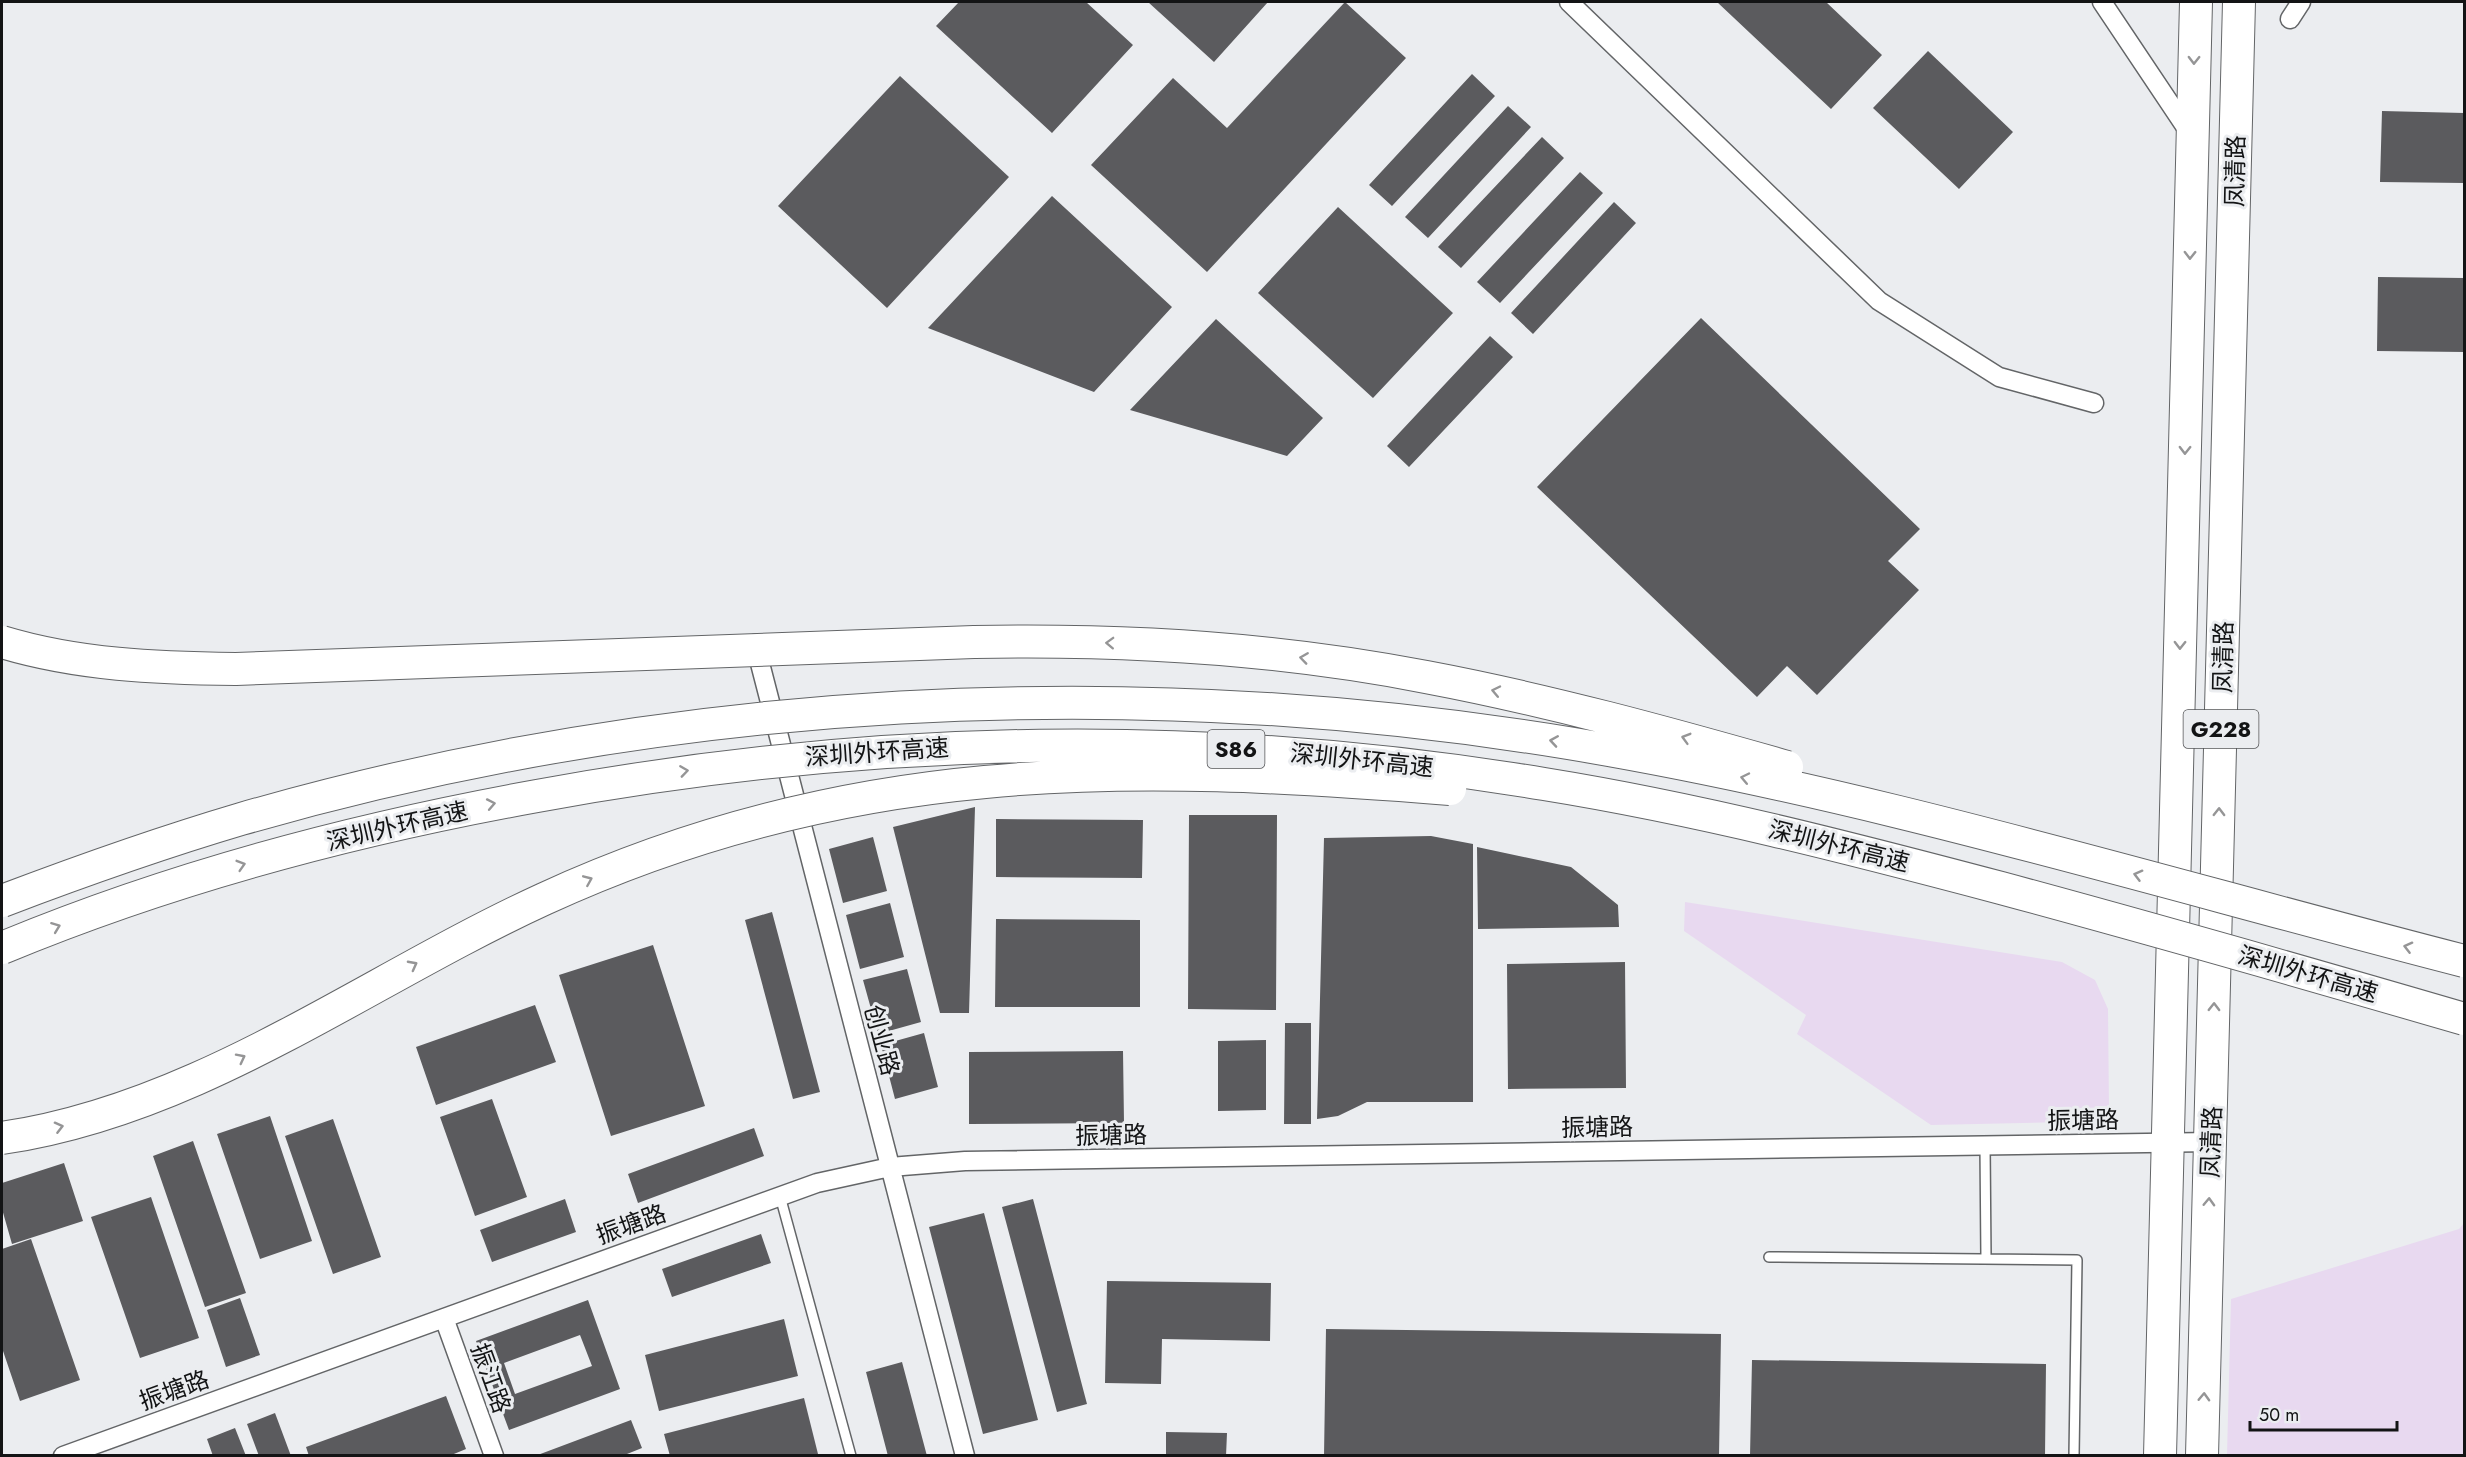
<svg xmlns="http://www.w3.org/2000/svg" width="2466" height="1457" font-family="Jost,'Noto Sans SC',sans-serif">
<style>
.green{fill:#e8d9f0}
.building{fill:#5b5b5e;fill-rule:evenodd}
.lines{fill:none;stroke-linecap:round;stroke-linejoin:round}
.lane-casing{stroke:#636567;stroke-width:12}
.street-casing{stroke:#636567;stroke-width:21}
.highway-casing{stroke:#636567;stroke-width:34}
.lane{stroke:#fff;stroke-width:9}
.street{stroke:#fff;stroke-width:18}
.highway{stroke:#fff;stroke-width:32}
.highway-bridge-casing{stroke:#636567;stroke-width:34;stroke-linecap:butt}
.highway-bridge{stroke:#fff;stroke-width:32}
.oneway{stroke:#959596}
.labels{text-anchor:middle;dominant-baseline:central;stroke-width:6;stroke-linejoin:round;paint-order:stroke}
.shield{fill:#ebedf0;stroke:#545557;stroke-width:1.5}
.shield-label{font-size:22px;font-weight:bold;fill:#131415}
.street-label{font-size:24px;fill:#131415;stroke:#ebedf0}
</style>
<rect width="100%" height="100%" fill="#ebedf0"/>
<path class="green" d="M1685,902L2062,962L2095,980L2108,1009L2109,1109L2063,1122L1931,1125L1797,1034L1806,1015L1684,931Z
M2464,1223V1455H2227L2231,1299L2459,1229Z"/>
<path class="building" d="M959,2H1086L1133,45L1052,133L936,26Z
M1148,2H1268L1214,62Z
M1345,2L1406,58L1207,272L1091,165L1173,78L1227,128Z
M1717,2H1826L1882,55L1831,109Z
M1928,51L2013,132L1959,189L1873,108Z
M1472,74L1495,96L1392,206L1369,185Z
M900,76L1009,177L887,308L778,206Z
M1508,106L1531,127L1428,238L1405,217Z
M2382,111L2464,113V183L2380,182Z
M1542,137L1564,158L1461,268L1438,247Z
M1580,172L1603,193L1500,303L1477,282Z
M1052,196L1172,307L1094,392L928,328Z
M1614,202L1636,223L1533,334L1511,313Z
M1338,207L1453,313L1373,398L1258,293Z
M2378,277L2464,278V352L2377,351Z
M1701,318L1920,529L1888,561L1919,590L1817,695L1787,666L1757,697L1537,487Z
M1216,319L1323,418L1287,456L1130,410Z
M1490,336L1513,357L1409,467L1387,446Z
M975,807L969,1013H940L893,827Z
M1189,815H1277L1276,1010L1188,1009Z
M996,819L1143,820L1142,878L996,877Z
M1431,836L1473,844V1102H1367L1338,1116L1317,1119L1324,838Z
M873,837L887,891L843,903L829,849Z
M1477,847L1571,867L1618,905L1619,927L1478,929Z
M890,903L904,957L860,969L846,915Z
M772,912L820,1092L793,1099L745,920Z
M996,919L1140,920V1007H995Z
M653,945L705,1106L611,1136L559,975Z
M1625,962L1626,1088L1508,1089L1507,964Z
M907,969L921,1022L878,1034L863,980Z
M535,1005L556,1062L436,1105L416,1047Z
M1285,1023H1311V1124H1284Z
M924,1033L938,1087L895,1099L881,1045Z
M1266,1040V1110L1218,1111V1041Z
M1123,1051L1124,1123L969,1124V1052Z
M492,1099L527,1197L475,1216L440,1117Z
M270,1116L312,1241L260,1259L217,1134Z
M333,1119L381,1257L333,1274L285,1136Z
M754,1128L764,1156L638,1203L628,1174Z
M193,1141L246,1293L205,1307L153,1156Z
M64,1163L83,1221L12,1244L2,1209V1183Z
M151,1197L199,1338L140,1358L91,1217Z
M565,1199L576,1232L492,1262L480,1230Z
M1033,1199L1087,1404L1057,1412L1002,1207Z
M984,1213L1038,1420L983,1434L929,1227Z
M761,1234L771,1263L672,1297L662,1269Z
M31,1239L80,1380L20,1401L2,1348V1249Z
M1107,1281L1271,1283L1270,1341L1162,1339L1161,1384L1105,1383Z
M240,1298L260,1355L226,1367L207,1310Z
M588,1300L620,1389L509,1430L476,1341ZM580,1335L592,1366L515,1394L504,1363Z
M784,1319L798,1376L659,1411L645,1355Z
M1326,1329L1721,1334L1719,1456H1324Z
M1752,1360L2046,1364L2045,1456H1750Z
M902,1362L927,1456H888L866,1372Z
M446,1396L466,1449L449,1456H309L306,1447Z
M804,1398L818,1454L670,1456L664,1434Z
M275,1413L291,1456H259L247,1424Z
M631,1420L642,1448L622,1456H535Z
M235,1428L246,1456H213L207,1439Z
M1166,1432L1227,1433L1226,1456H1166Z"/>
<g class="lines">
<g class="lane-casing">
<path id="lane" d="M1985,1145L1986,1259
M780,1196L851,1456
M1769,1257L2077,1260L2074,1456"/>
</g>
<g class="street-casing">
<path id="street" d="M1569,2L1879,301L1999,377L2094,403
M2102,2L2191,135
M2290,19L2301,2
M755,644L965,1456
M444,1318L494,1456
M63,1456L817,1183L890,1167L965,1161L2211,1142"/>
</g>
<g class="highway-casing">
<path id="highway" d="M2160,1456L2196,2
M2202,1456L2239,2"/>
</g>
<use href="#lane" class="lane"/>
<use href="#street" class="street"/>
<use href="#highway" class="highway"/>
<g class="highway-bridge-casing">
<path id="highway-bridge" d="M2,642C78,665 157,668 236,669L974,642C1125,639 1277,648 1426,677C1548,700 1668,733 1787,767
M2,901C81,871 160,843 241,819C672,695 1126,671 1568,743C1871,793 2167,885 2464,961
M2,948C173,877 354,829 537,796C874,734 1205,728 1544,784C1699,809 1850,848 2001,888C2156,930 2310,974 2464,1019
M2,1138C200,1109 365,981 544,899C683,835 832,796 985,782C1139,767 1296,777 1450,789"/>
</g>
<use href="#highway-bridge" class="highway-bridge"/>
</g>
<defs><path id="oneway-chevron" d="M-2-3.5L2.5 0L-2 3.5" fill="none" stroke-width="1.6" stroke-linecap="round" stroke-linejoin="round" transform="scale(1.5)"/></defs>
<g class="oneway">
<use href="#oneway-chevron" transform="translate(2194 60) rotate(91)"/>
<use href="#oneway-chevron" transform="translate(2190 255) rotate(91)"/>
<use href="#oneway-chevron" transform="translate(2185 450) rotate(91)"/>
<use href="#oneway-chevron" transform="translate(1110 643) rotate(-178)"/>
<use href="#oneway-chevron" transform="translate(2180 645) rotate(91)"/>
<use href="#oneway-chevron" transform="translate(1304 658) rotate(-172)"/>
<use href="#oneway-chevron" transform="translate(1496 691) rotate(-168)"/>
<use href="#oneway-chevron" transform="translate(1686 738) rotate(-164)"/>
<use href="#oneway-chevron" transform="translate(1554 741) rotate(-171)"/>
<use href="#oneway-chevron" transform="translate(684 771) rotate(-8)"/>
<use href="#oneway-chevron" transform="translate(1745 778) rotate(-168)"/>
<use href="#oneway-chevron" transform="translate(491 804) rotate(-11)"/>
<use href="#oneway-chevron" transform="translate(2219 812) rotate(-89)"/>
<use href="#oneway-chevron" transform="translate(241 865) rotate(-17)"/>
<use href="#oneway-chevron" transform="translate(2138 875) rotate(-165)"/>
<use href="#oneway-chevron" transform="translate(588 880) rotate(-23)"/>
<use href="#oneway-chevron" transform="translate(56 927) rotate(-21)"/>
<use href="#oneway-chevron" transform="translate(2408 947) rotate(-166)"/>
<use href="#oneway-chevron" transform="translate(413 965) rotate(-28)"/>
<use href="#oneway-chevron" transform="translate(2214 1007) rotate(-89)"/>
<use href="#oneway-chevron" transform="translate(241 1058) rotate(-27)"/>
<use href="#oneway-chevron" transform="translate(59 1127) rotate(-14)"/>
<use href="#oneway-chevron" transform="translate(2209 1202) rotate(-88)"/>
<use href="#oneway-chevron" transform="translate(2204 1397) rotate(-88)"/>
</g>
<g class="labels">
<g class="shield">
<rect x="2183.5" y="710" width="75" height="38" rx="4.5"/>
<rect x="1207.5" y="730" width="57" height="38" rx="4.5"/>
</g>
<g class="shield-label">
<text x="2221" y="729">G228</text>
<text x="1236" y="749">S86</text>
</g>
<g class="street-label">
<text transform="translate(2235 171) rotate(-89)">凤清路</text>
<text transform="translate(2223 657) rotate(-89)">凤清路</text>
<text transform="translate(877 752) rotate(-4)">深圳外环高速</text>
<text transform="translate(1362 760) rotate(6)">深圳外环高速</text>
<text transform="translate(397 826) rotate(-13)">深圳外环高速</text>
<text transform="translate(1839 846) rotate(14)">深圳外环高速</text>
<text transform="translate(2308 974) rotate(16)">深圳外环高速</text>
<text transform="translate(882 1040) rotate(75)">创业路</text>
<text transform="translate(2083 1120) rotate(-1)">振塘路</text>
<text transform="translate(1597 1127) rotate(-1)">振塘路</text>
<text transform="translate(1111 1135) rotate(-1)">振塘路</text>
<text transform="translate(2211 1142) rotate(-88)">凤清路</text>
<text transform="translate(631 1224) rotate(-20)">振塘路</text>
<text transform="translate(491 1378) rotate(70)">振江路</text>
<text transform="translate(174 1390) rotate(-20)">振塘路</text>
</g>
</g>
<rect width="2466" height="1457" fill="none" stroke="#131415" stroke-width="6"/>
<path d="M2250 1421v9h147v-9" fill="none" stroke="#131415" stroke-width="3"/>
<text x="2259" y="1421" font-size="18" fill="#131415" stroke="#ebedf0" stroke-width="4.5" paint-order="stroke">50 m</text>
</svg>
